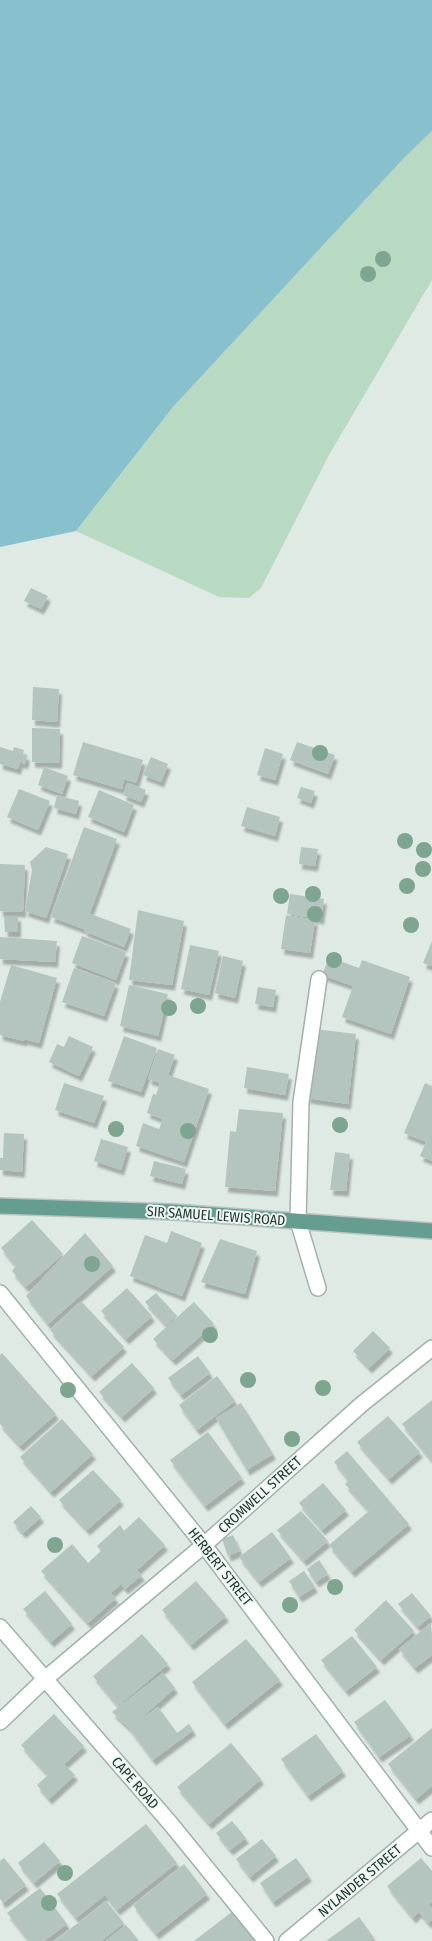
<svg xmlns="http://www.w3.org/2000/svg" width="432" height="1941" font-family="'Fira Sans Condensed',sans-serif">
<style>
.green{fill:#b8dac3}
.water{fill:#88c0cd}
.building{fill:#b4c4be;filter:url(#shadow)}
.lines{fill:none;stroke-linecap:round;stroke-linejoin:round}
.minor-casing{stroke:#a2b1ac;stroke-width:18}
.major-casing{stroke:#bcc4c2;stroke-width:18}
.minor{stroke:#fff;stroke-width:15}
.major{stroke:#659d91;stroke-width:15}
.tree{fill:#7da58f}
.labels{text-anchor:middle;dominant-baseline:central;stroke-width:4;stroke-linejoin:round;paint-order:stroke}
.street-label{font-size:14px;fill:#213933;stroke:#eff6f3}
</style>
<defs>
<filter id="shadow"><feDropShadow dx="3" dy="5.5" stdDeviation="1" flood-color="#0004"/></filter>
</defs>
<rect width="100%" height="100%" fill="#dfeae5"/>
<path class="green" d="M432,131V280L329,455L261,588L249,598L219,597L76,531L173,407L404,158Z"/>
<path class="water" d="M0,0H432V131L404,158L173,407L76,531L0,547Z"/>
<path class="building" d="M31,588L48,596L41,609L24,601Z
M33,687L59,689L57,722L32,720Z
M32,728L60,729L59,763L32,762Z
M83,742L143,760L136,783L124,779L122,789L73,775Z
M297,742L335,755L328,774L290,760Z
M0,747L13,751L14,747L24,750L23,754L27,755L25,764L20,762L18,769L0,764Z
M265,748L283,754L275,780L257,775Z
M151,757L168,764L161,782L143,775Z
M44,767L68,776L62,794L38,785Z
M128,783L146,790L141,802L123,795Z
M301,787L315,791L311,803L297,798Z
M19,789L50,801L38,830L7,817Z
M99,790L134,805L124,832L88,817Z
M57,795L79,801L76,814L54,808Z
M247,807L280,817L275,836L241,826Z
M84,827L117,839L84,929L51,917Z
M46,847L68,854L46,918L25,911L32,870L30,862Z
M301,847L318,849L315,866L299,864Z
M0,864L25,865L23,912L0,911Z
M290,894L324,899L321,919L287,914Z
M138,910L184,921L172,985L129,980Z
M91,914L131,929L124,947L84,931Z
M286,915L315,920L310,953L281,949Z
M4,916H18V932H5Z
M82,936L126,952L116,980L72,963Z
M0,937L57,941L55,962L0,959Z
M432,941V966L423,963Z
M190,945L219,951L209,995L181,989Z
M223,956L243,961L235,998L215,993Z
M329,957L359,968L362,960L410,977L391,1034L342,1017L353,986L322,975Z
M11,965L57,978L39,1043L24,1039V1041L0,1035V1002Z
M74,968L116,983L104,1016L62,1002Z
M129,985L168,994L158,1036L120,1026Z
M258,987L276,990L273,1007L255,1004Z
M315,1029L356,1034L348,1104L307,1098Z
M69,1036L93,1047L79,1076L49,1062L57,1044L64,1047Z
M124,1036L157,1048L141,1092L108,1081Z
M158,1049L175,1055L168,1075L209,1089L184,1162L136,1146L143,1123L159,1129L163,1119L147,1113L153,1094L156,1095L160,1083L148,1079Z
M247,1067L289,1074L285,1095L244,1088Z
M64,1083L104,1096L94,1123L55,1110Z
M425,1083L432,1086V1161L420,1156L426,1142L404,1133Z
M239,1109L283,1113L275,1191L225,1187L230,1131L236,1132Z
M4,1133L24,1134L22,1172L0,1170V1158H3Z
M101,1139L128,1147L121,1170L94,1161Z
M335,1152L350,1154L346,1191L330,1190Z
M154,1161L186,1169L182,1184L150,1176Z
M32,1220L63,1254L26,1287L12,1271L16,1266L1,1248Z
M171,1231L202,1243L182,1296L130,1276L145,1235L167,1243Z
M85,1233L113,1266L48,1324L26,1296Z
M220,1239L257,1251L245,1294L201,1282Z
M127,1288L152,1316L126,1339L101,1311Z
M156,1293L177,1316L166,1325L145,1302Z
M81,1301L124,1347L92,1376L50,1330Z
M194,1302L214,1324L173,1360L153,1339Z
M373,1331L390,1348L369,1368L353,1351Z
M2,1353L56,1414L20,1446L0,1424V1355Z
M198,1356L210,1373L181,1395L168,1378Z
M132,1363L154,1388L122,1417L99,1392Z
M217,1376L235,1401L197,1430L179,1405Z
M432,1400V1461L402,1424Z
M241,1403L273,1454L247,1470L216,1418Z
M388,1416L420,1452L389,1479L357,1442Z
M62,1419L93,1454L51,1492L20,1457Z
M208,1432L242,1478L205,1506L170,1460Z
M347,1451L409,1524L352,1572L329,1545L369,1511L345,1484L349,1480L334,1462Z
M93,1470L121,1500L87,1530L59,1500Z
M323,1483L346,1510L322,1530L299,1503Z
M31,1506L41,1517L23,1533L13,1522Z
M301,1511L328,1541L304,1561L277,1530Z
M139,1517L165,1545L137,1570L142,1575L125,1589L121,1584L111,1593L116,1598L88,1623L41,1571L72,1544L88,1563L101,1551L97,1546L120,1525L124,1531Z
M272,1532L291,1558L259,1582L239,1557Z
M233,1535L240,1551L228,1556L222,1539Z
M319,1560L328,1574L316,1582L307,1569Z
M304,1571L315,1587L299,1597L289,1581Z
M196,1581L226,1616L191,1645L162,1610Z
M45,1591L72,1624L51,1642L23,1609Z
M412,1593L431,1616L418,1627L398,1604Z
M386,1600L414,1631L381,1660L354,1630Z
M431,1623L432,1655L415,1668L399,1649Z
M142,1634L168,1664L118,1706L93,1676Z
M352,1636L377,1667L346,1691L321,1660Z
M246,1639L280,1680L225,1724L192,1682Z
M163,1673L175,1688L132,1726L158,1707L177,1733L189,1724L193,1730L153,1760L129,1728L112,1712Z
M385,1700L411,1735L379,1757L354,1722Z
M54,1714L84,1746L64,1764L75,1775L49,1799L37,1785L48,1775L21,1745Z
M432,1728V1786L416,1799L388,1764Z
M316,1734L343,1771L308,1796L281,1759Z
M231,1743L261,1779L209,1824L177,1787Z
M232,1821L246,1838L230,1850L216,1833Z
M146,1824L177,1863L117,1910L105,1895L76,1918L57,1894Z
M262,1839L276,1856L250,1877L236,1859Z
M44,1842L60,1861L34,1883L18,1863Z
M4,1858L26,1885L3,1903L0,1899V1861Z
M296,1858L309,1876L273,1902L260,1883Z
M421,1858L432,1871V1902L429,1905L432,1908V1920L428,1923L419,1912L413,1918L387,1886Z
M184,1864L207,1894L156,1934L133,1905Z
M40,1888L67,1924L44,1941H29L7,1913Z
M106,1901L124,1923L101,1941H55Z
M233,1911L258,1941H194Z
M359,1917L374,1938L370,1941H326Z
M126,1925L139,1941H105Z"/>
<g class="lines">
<g class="minor-casing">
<path id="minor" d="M318,1288L298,1221L301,1102L319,979
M0,1293L204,1545L432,1848
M0,1627L170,1823L266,1941
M0,1722L45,1679L204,1545L362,1404L432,1348
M287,1941L432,1820"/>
</g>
<g class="major-casing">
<path id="major" d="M0,1206L173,1212L432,1231"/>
</g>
<use href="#minor" class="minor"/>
<use href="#major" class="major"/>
</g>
<g class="tree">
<circle cx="383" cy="259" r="8"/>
<circle cx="368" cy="274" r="8"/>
<circle cx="320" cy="753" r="8"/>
<circle cx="405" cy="841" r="8"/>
<circle cx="424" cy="850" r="8"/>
<circle cx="423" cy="869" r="8"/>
<circle cx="407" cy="886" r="8"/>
<circle cx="313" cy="894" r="8"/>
<circle cx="281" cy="896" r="8"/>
<circle cx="315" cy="914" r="8"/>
<circle cx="411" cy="925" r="8"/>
<circle cx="334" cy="960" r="8"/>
<circle cx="198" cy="1006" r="8"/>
<circle cx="169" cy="1008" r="8"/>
<circle cx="340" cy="1125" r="8"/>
<circle cx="116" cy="1129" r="8"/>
<circle cx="188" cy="1131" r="8"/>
<circle cx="92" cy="1264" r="8"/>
<circle cx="210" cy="1335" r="8"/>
<circle cx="248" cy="1380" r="8"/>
<circle cx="323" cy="1388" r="8"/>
<circle cx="68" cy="1390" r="8"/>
<circle cx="292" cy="1439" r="8"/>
<circle cx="55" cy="1545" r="8"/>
<circle cx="335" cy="1587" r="8"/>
<circle cx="290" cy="1605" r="8"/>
<circle cx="65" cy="1873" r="8"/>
<circle cx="49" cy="1903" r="8"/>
</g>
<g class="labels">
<g class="street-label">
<text transform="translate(216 1216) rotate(4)">SIR SAMUEL LEWIS ROAD</text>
<text transform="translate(260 1495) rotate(-42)">CROMWELL STREET</text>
<text transform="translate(220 1567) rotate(52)">HERBERT STREET</text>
<text transform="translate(135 1783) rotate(49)">CAPE ROAD</text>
<text transform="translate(360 1881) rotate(-40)">NYLANDER STREET</text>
</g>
</g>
</svg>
